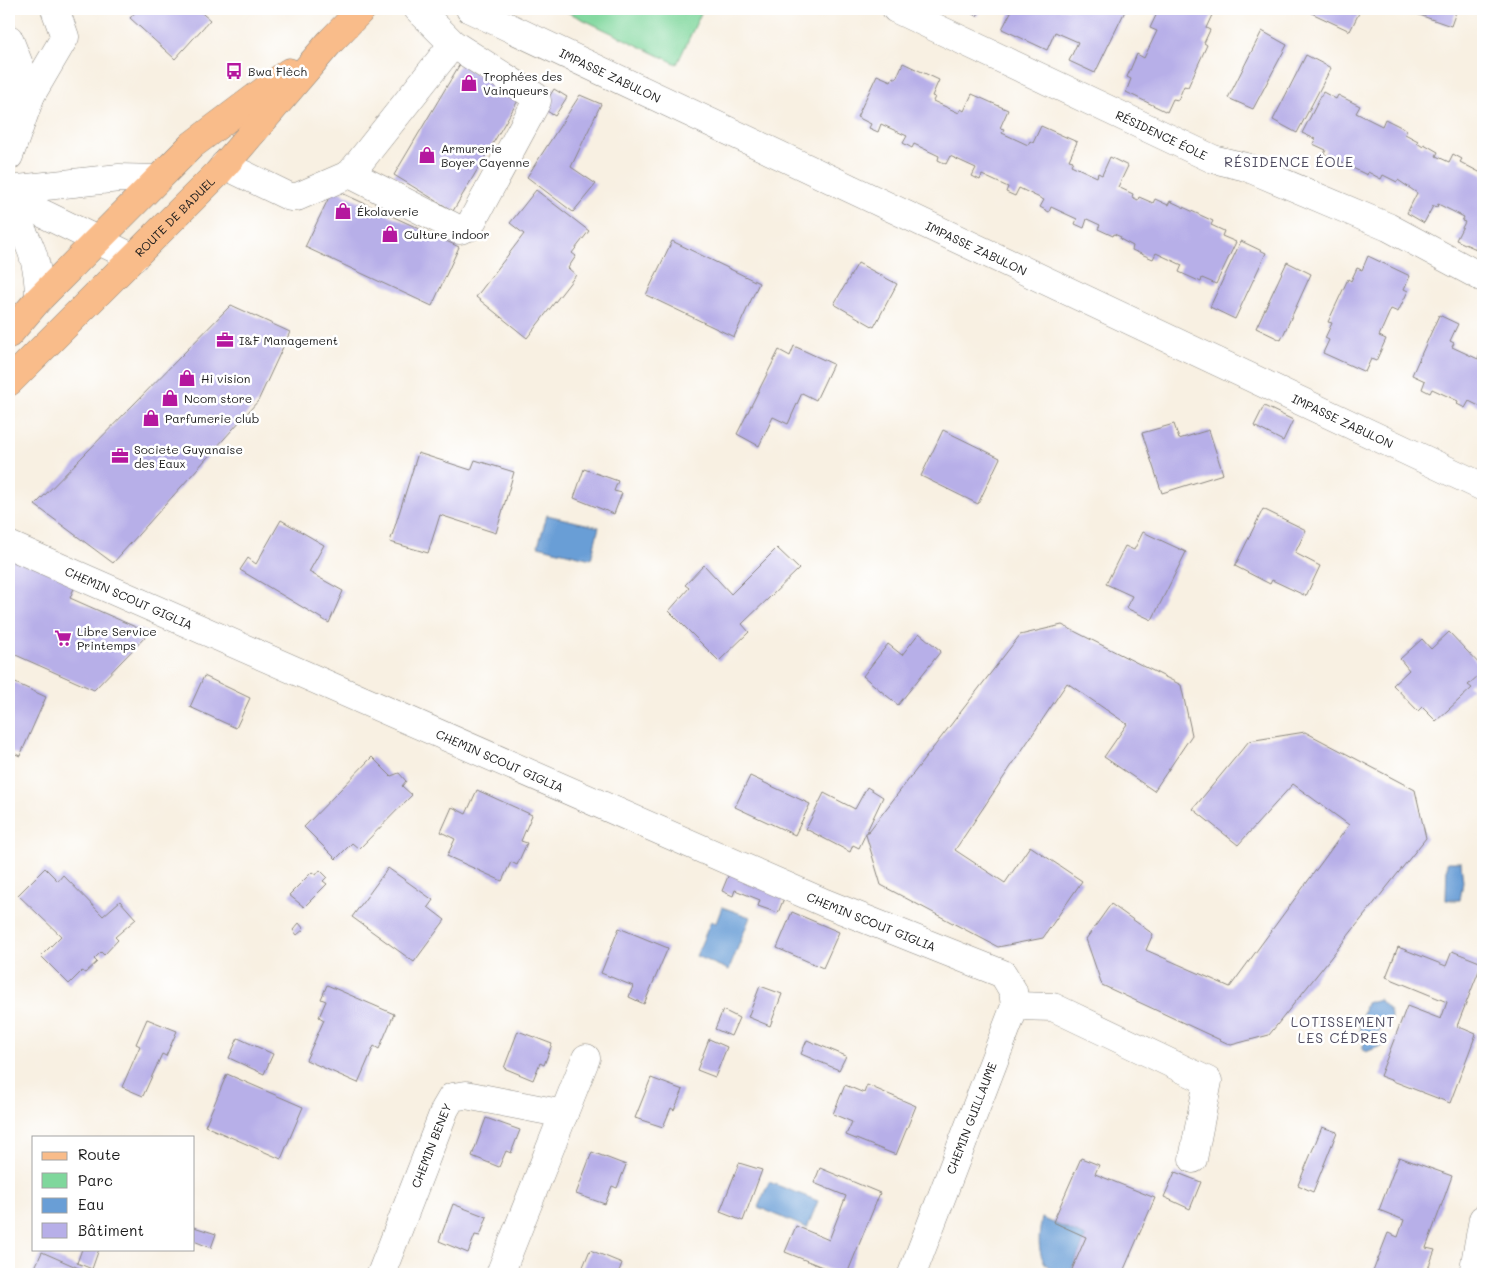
<svg xmlns="http://www.w3.org/2000/svg" width="1492" height="1283" font-family="Mali,sans-serif">
<style>
.green{fill:#7fd79c;stroke:#4e7a5c}
.water{fill:#699ed6;stroke:#425d79}
.building{fill:#b7afe8}
.lines{fill:none;stroke-linecap:round;stroke-linejoin:round}
.minor-casing{stroke:#8a867f;stroke-width:29}
.major-casing{stroke:#8a867f;stroke-width:29}
.minor{stroke:#fff;stroke-width:28}
.major{stroke:#f9bc8a;stroke-width:28}
.labels{text-anchor:middle;dominant-baseline:central;stroke-width:5;stroke-linejoin:round;paint-order:stroke}
.poi-label{font-size:12px;fill:#1c1c1c;stroke:#fff;text-anchor:start}
.street-label{font-size:12px;fill:#1c1c1c;stroke:#fff}
.neighbourhood-label{font-size:14px;letter-spacing:1px;fill:#524f63;stroke:#fff}
</style>
<rect width="100%" height="100%" fill="#fff"/>
<filter id="ink" filterUnits="userSpaceOnUse"><feTurbulence type="fractalNoise" baseFrequency=".02" numOctaves="2"/><feDisplacementMap in="SourceGraphic" scale="10" xChannelSelector="R" yChannelSelector="G"/><feConvolveMatrix kernelMatrix="1 2 1 2 8 2 1 2 1" color-interpolation-filters="sRGB"/></filter>
<filter id="wash" filterUnits="userSpaceOnUse"><feTurbulence type="fractalNoise" baseFrequency=".0096" numOctaves="4" result="noise"/><feDisplacementMap in="SourceGraphic" scale="20" xChannelSelector="R" yChannelSelector="G"/><feGaussianBlur stdDeviation="1.12" result="paint"/><feColorMatrix in="noise" values="0 0 0 0 0 0 0 0 0 0 0 0 0 0 0 0 0 1.4 0 .05"/><feComposite in="paint" operator="in"/></filter>
<g filter="url(#wash)">
<rect width="100%" height="100%" fill="#f8f0e2"/>
<path class="green" d="M561,9H703L677,64Z"/>
<path class="water" d="M547,515L599,527L591,559L538,546Z
M1447,862H1461L1463,882L1460,900H1446Z
M722,907L750,917L729,970L696,956L711,921L716,923Z
M1379,999C1385,1008 1394,1009 1390,1022L1382,1023L1377,1035L1382,1036L1386,1044L1366,1052L1362,1049L1364,1043L1360,1041V1023L1366,1003Z
M769,1182L818,1201L807,1228L758,1207Z
M1042,1218L1086,1237L1070,1274C1037,1274 1036,1244 1042,1218Z"/>
<g id="blocks">
<path class="building" d="M138,9H197L210,20L175,59L130,18Z
M962,9H981L977,16Z
M1003,9H1126L1095,73L1069,61L1078,42L1055,32L1047,50L1002,29L1011,12Z
M1159,9H1199L1212,15L1206,28L1210,30L1204,43L1207,45L1188,87L1184,86L1178,100L1173,99L1167,112L1126,92L1131,79L1127,77L1137,54L1144,58L1157,31L1150,28Z
M1303,9H1361L1350,31Z
M1409,9H1457L1451,26L1408,11Z
M1262,31L1287,45L1253,109L1228,98Z
M1306,55L1331,68L1297,133L1273,120Z
M903,63L939,80L932,96L935,97L933,101L959,113L961,109L964,111L972,94L1008,110L1000,128L1004,129L1002,133L1028,145L1030,141L1033,143L1041,126L1077,142L1069,160L1073,161L1071,165L1097,177L1098,173L1102,175L1110,157L1128,166L1118,187L1133,194L1132,197L1138,200L1139,197L1153,203L1155,199L1168,205L1170,201L1213,221L1211,225L1224,231L1222,236L1236,242L1216,284L1202,278L1201,282L1179,272L1182,265L1156,253L1153,259L1132,250L1133,246L1120,239L1121,237L1114,234L1113,236L1098,229L1100,225L1087,219L1084,228L1075,224L1077,219L1051,207L1049,212L1040,207L1044,200L1019,188L1015,196L1006,192L1008,187L982,175L980,180L972,176L976,168L950,156L946,164L938,160L939,156L914,144L912,148L903,143L907,136L881,124L878,132L869,128L871,124L857,117L877,75L891,81L893,77L896,79Z
M460,64L519,99L453,211L394,175Z
M554,89L567,97L555,116L542,108Z
M1323,92L1336,99L1338,95L1360,106L1356,113L1382,126L1385,119L1407,130L1405,134L1418,141L1417,143L1423,147L1424,144L1438,152L1436,156L1449,162L1453,154L1462,159L1460,162L1483,174V252L1456,240L1465,222L1462,221L1464,217L1438,204L1437,207L1433,206L1424,223L1407,213L1417,193L1398,180L1397,182L1383,175L1381,179L1368,172L1367,175L1324,154L1326,150L1313,144L1315,139L1302,133Z
M580,95L601,104L571,167L596,184L573,212L527,177Z
M333,189L459,247L432,306L305,247Z
M536,190L589,231L572,253L576,256L568,268L576,275L527,338L476,297L524,234L510,223Z
M672,241L759,283L734,337L646,295Z
M1241,241L1266,253L1235,319L1210,307Z
M1368,256L1410,276L1404,289L1408,291L1398,312L1391,309L1379,336L1386,339L1376,361L1371,359L1365,372L1323,353L1329,340L1325,338L1332,323L1328,322L1348,279L1351,281L1357,268L1362,270Z
M1287,262L1311,274L1281,340L1256,328Z
M858,263L897,284L874,327L834,304Z
M231,305L290,332L258,401L113,563L35,505Z
M1439,315L1458,324L1450,341L1454,343L1452,347L1478,359L1479,355L1483,357V408L1469,401L1465,408L1457,404L1458,401L1432,389L1430,393L1422,389L1425,381L1412,375Z
M794,346L833,364L816,400L802,393L788,424L773,417L759,446L737,434L779,350L790,356Z
M1264,406L1293,420L1283,441L1254,426Z
M1174,424L1179,439L1209,430L1223,474L1162,493L1142,433Z
M943,430L1000,458L978,504L921,476Z
M418,453L471,470L475,460L514,472L496,533L440,515L428,553L390,542Z
M584,469L618,481L614,491L622,493L614,514L574,498Z
M1263,509L1306,530L1295,553L1320,566L1306,596L1272,580L1270,584L1235,566Z
M281,520L324,545L309,572L343,591L329,623L240,570L248,558L256,564Z
M1143,532L1186,552L1152,620L1126,608L1132,596L1106,584L1125,546L1134,550Z
M777,548L799,569L742,624L749,632L719,661L669,611L689,588L685,585L704,565L731,594Z
M9,550L77,581L70,598L149,633L94,690L9,652Z
M1062,625L1181,685L1192,735L1154,791L1104,757L1127,724L1067,683L955,850L1005,883L1030,846L1082,881L1043,938L998,947L881,885L866,835L1020,635Z
M1449,632L1483,668V680L1479,675L1468,685L1472,688L1436,721L1422,707L1418,711L1393,685L1409,670L1400,659L1422,639L1431,649Z
M919,633L941,651L898,705L863,676L888,644L902,655Z
M204,676L250,698L236,728L190,707Z
M9,680L46,697L20,756L9,751Z
M1305,732L1415,790L1426,838L1269,1035L1231,1045L1102,985L1086,939L1111,904L1153,934L1146,950L1230,987L1349,825L1293,784L1238,845L1193,809L1249,741Z
M372,757L391,776L399,773L406,781L402,786L412,795L359,849L352,843L336,859L304,827Z
M750,776L810,804L795,835L735,807Z
M867,787L883,797L859,848L853,845L850,852L806,829L824,793L855,809Z
M477,790L532,815L521,841L527,843L517,865L511,862L502,881L447,856L455,839L441,832L452,807L466,814Z
M45,868L58,881L63,875L103,916L120,901L136,919L115,937L118,940L104,955L101,952L94,959L97,962L85,973L82,971L69,984L41,956L61,936L18,895Z
M388,868L433,900L428,907L445,920L414,962L352,917Z
M731,869L786,893L778,913L758,906L760,900L735,890L733,896L722,891Z
M320,870L327,877L323,881L327,884L304,907L289,895L312,872L316,875Z
M792,912L839,932L823,968L777,948Z
M299,923L304,929L297,935L293,930Z
M619,928L668,948L644,1004L629,997L633,986L601,973Z
M1398,947L1446,966L1452,951L1482,963L1457,1026L1476,1034L1450,1103L1380,1076L1407,1006L1441,1019L1447,1002L1386,977Z
M327,985L394,1014L379,1049L374,1046L358,1083L306,1060L324,1020L319,1017L326,1001L321,999Z
M760,986L782,994L770,1026L748,1017Z
M723,1010L739,1018L731,1036L715,1029Z
M147,1019L177,1031L166,1056L162,1054L143,1096L122,1087L140,1046L136,1044Z
M518,1031L552,1044L544,1065L540,1063L533,1080L504,1068Z
M238,1038L273,1054L264,1074L229,1058Z
M709,1039L727,1047L715,1077L697,1070Z
M807,1040L846,1056L839,1070L801,1054Z
M227,1074L303,1107L281,1159L205,1126Z
M651,1078L683,1090L674,1110L671,1108L663,1127L635,1118Z
M845,1085L864,1093L867,1085L916,1106L896,1155L846,1135L852,1122L833,1114Z
M486,1118L520,1130L511,1153L506,1151L499,1167L472,1156Z
M1322,1127L1337,1132L1313,1192L1298,1185Z
M592,1152L626,1165L617,1188L612,1186L605,1204L576,1194Z
M1399,1157L1452,1176L1426,1248L1435,1250L1426,1274H1372L1388,1233L1398,1237L1404,1220L1379,1210Z
M1081,1158L1099,1165L1095,1174L1155,1198L1122,1274H1070L1086,1237L1053,1222Z
M739,1163L762,1170L743,1221L720,1212Z
M820,1168L880,1193L847,1274H840L785,1252L796,1226L829,1240L846,1196L814,1183Z
M1175,1172L1201,1182L1190,1209L1164,1197Z
M453,1204L487,1217L480,1236L475,1235L468,1253L439,1241Z
M194,1227L216,1234L211,1248L194,1241Z
M82,1249H99L92,1269L77,1263Z
M590,1250L622,1263L618,1274H580Z
M42,1252L83,1270L82,1274H32Z"/>
</g>
</g>
<g filter="url(#ink)">
<use href="#blocks" fill-opacity="0" stroke="#8a867f" stroke-width="1"/>
<g class="lines">
<g class="minor-casing">
<g id="minor">
<path id="s1" d="M470,9L1483,487"/>
<path id="s2" d="M896,9L1213,159L1246,167L1388,227L1483,278"/>
<path d="M9,39L31,95"/>
<path d="M9,156L31,95L65,37L55,9"/>
<path d="M224,165L290,197H297L350,174L453,44L418,9"/>
<path d="M350,174L460,230L469,227L537,101L536,97L453,44"/>
<path d="M9,190L119,178L158,179"/>
<path d="M9,197L134,258"/>
<path d="M9,210C30,240 39,261 39,299"/>
<path id="s3" d="M9,545L825,903L1003,974L1013,991L1015,1006L912,1274"/>
<path d="M1015,1006L1053,1007L1208,1081L1193,1159"/>
<path id="s4" d="M381,1274L445,1109L452,1097L466,1095L564,1114"/>
<path d="M500,1274L586,1058"/>
<path d="M1473,1274L1483,1219"/>
</g>
</g>
<g class="major-casing">
<g id="major">
<path d="M9,334L39,299L192,145L289,72"/>
<path id="s5" d="M9,382L217,174L330,42L362,9"/>
</g>
</g>
<use href="#minor" class="minor"/>
<use href="#major" class="major"/>
</g>
</g>
<defs>
<g id="bus-bare" transform="scale(1.35)"><path d="M-5-6H5V4H4V6H2V4H-2V6H-4V4H-5ZM-3.5-4V0h7V-4ZM-3.5 1.2v1.5H-2V1.2ZM2 1.2v1.5H3.5V1.2Z" fill="#b5179e" stroke="#fff" stroke-width="2.5" paint-order="stroke"/></g>
<g id="shop-bare" transform="scale(1.35)"><path d="M-5-2.5h2.3a2.7 3.5 0 0 1 5.4 0H5L5.5 6h-11ZM-1.5-2.5h3a1.5 2.3 0 0 0-3 0Z" fill="#b5179e" stroke="#fff" stroke-width="2.5" paint-order="stroke"/></g>
<g id="office-bare" transform="scale(1.35)"><path d="M-6-3h4V-5.5h4V-3h4V5H-6ZM-1-4.5V-3h2v-1.5ZM-6 0V1H6V0Z" fill="#b5179e" stroke="#fff" stroke-width="2.5" paint-order="stroke"/></g>
<g id="supermarket-bare" transform="scale(1.35)"><path d="M-6-5.5h2.5l.6 2H6L4.5 2H-2.5L-4.4-4H-6ZM-1.5 3.2a1.3 1.3 0 1 0 .1 0ZM3 3.2a1.3 1.3 0 1 0 .1 0Z" fill="#b5179e" stroke="#fff" stroke-width="2.5" paint-order="stroke"/></g>
</defs>
<g fill-rule="evenodd">
<use href="#bus-bare" x="234" y="71"/>
<use href="#shop-bare" x="469" y="83"/>
<use href="#shop-bare" x="427" y="155"/>
<use href="#shop-bare" x="343" y="211"/>
<use href="#shop-bare" x="390" y="234"/>
<use href="#office-bare" x="225" y="340"/>
<use href="#shop-bare" x="187" y="378"/>
<use href="#shop-bare" x="170" y="398"/>
<use href="#shop-bare" x="151" y="418"/>
<use href="#office-bare" x="120" y="456"/>
<use href="#supermarket-bare" x="63" y="638"/>
</g>
<g class="labels">
<g class="poi-label">
<text x="248" y="71">Bwa Flèch</text>
<text x="483" y="76">Trophées des<tspan x="483" dy="14">Vainqueurs</tspan></text>
<text x="441" y="148">Armurerie<tspan x="441" dy="14">Boyer Cayenne</tspan></text>
<text x="357" y="211">Ékolaverie</text>
<text x="404" y="234">Culture indoor</text>
<text x="239" y="340">I&amp;F Management</text>
<text x="201" y="378">Hi vision</text>
<text x="184" y="398">Ncom store</text>
<text x="165" y="418">Parfumerie club</text>
<text x="134" y="449">Societe Guyanaise<tspan x="134" dy="14">des Eaux</tspan></text>
<text x="77" y="631">Libre Service<tspan x="77" dy="14">Printemps</tspan></text>
</g>
<g class="street-label">
<text stroke="none"><textPath href="#s1" startOffset="155">IMPASSE ZABULON</textPath></text>
<text stroke="none"><textPath href="#s2" startOffset="294">RÉSIDENCE ÉOLE</textPath></text>
<text stroke="none"><textPath href="#s5" startOffset="234">ROUTE DE BADUEL</textPath></text>
<text stroke="none"><textPath href="#s1" startOffset="560">IMPASSE ZABULON</textPath></text>
<text stroke="none"><textPath href="#s1" startOffset="965">IMPASSE ZABULON</textPath></text>
<text stroke="none"><textPath href="#s3" startOffset="131">CHEMIN SCOUT GIGLIA</textPath></text>
<text stroke="none"><textPath href="#s3" startOffset="536">CHEMIN SCOUT GIGLIA</textPath></text>
<text stroke="none"><textPath href="#s3" startOffset="941">CHEMIN SCOUT GIGLIA</textPath></text>
<text transform="translate(971 1118) rotate(-69)">CHEMIN GUILLAUME</text>
<text stroke="none"><textPath href="#s4" startOffset="138">CHEMIN BENEY</textPath></text>
</g>
<g class="neighbourhood-label">
<text x="1289" y="161">RÉSIDENCE ÉOLE</text>
<text x="1343" y="1021">LOTISSEMENT<tspan x="1343" dy="16">LES CÉDRES</tspan></text>
</g>
</g>
<rect width="1492" height="1283" fill="none" stroke="#fff" stroke-width="30"/>
<rect x="32" y="1136" width="162" height="115" fill="#ffffff" stroke="#a4a4a4"/>
<rect x="42" y="1152" width="25" height="8" fill="#f9bc8a" stroke="#a4a4a4"/>
<text x="78" y="1160" font-size="15" fill="#1c1c1c">Route</text>
<rect x="42" y="1173" width="25" height="15" fill="#7fd79c" stroke="#a4a4a4"/>
<text x="78" y="1186" font-size="15" fill="#1c1c1c">Parc</text>
<rect x="42" y="1198" width="25" height="15" fill="#699ed6" stroke="#a4a4a4"/>
<text x="78" y="1210" font-size="15" fill="#1c1c1c">Eau</text>
<rect x="42" y="1223" width="25" height="15" fill="#b7afe8" stroke="#a4a4a4"/>
<text x="78" y="1236" font-size="15" fill="#1c1c1c">Bâtiment</text>
</svg>
